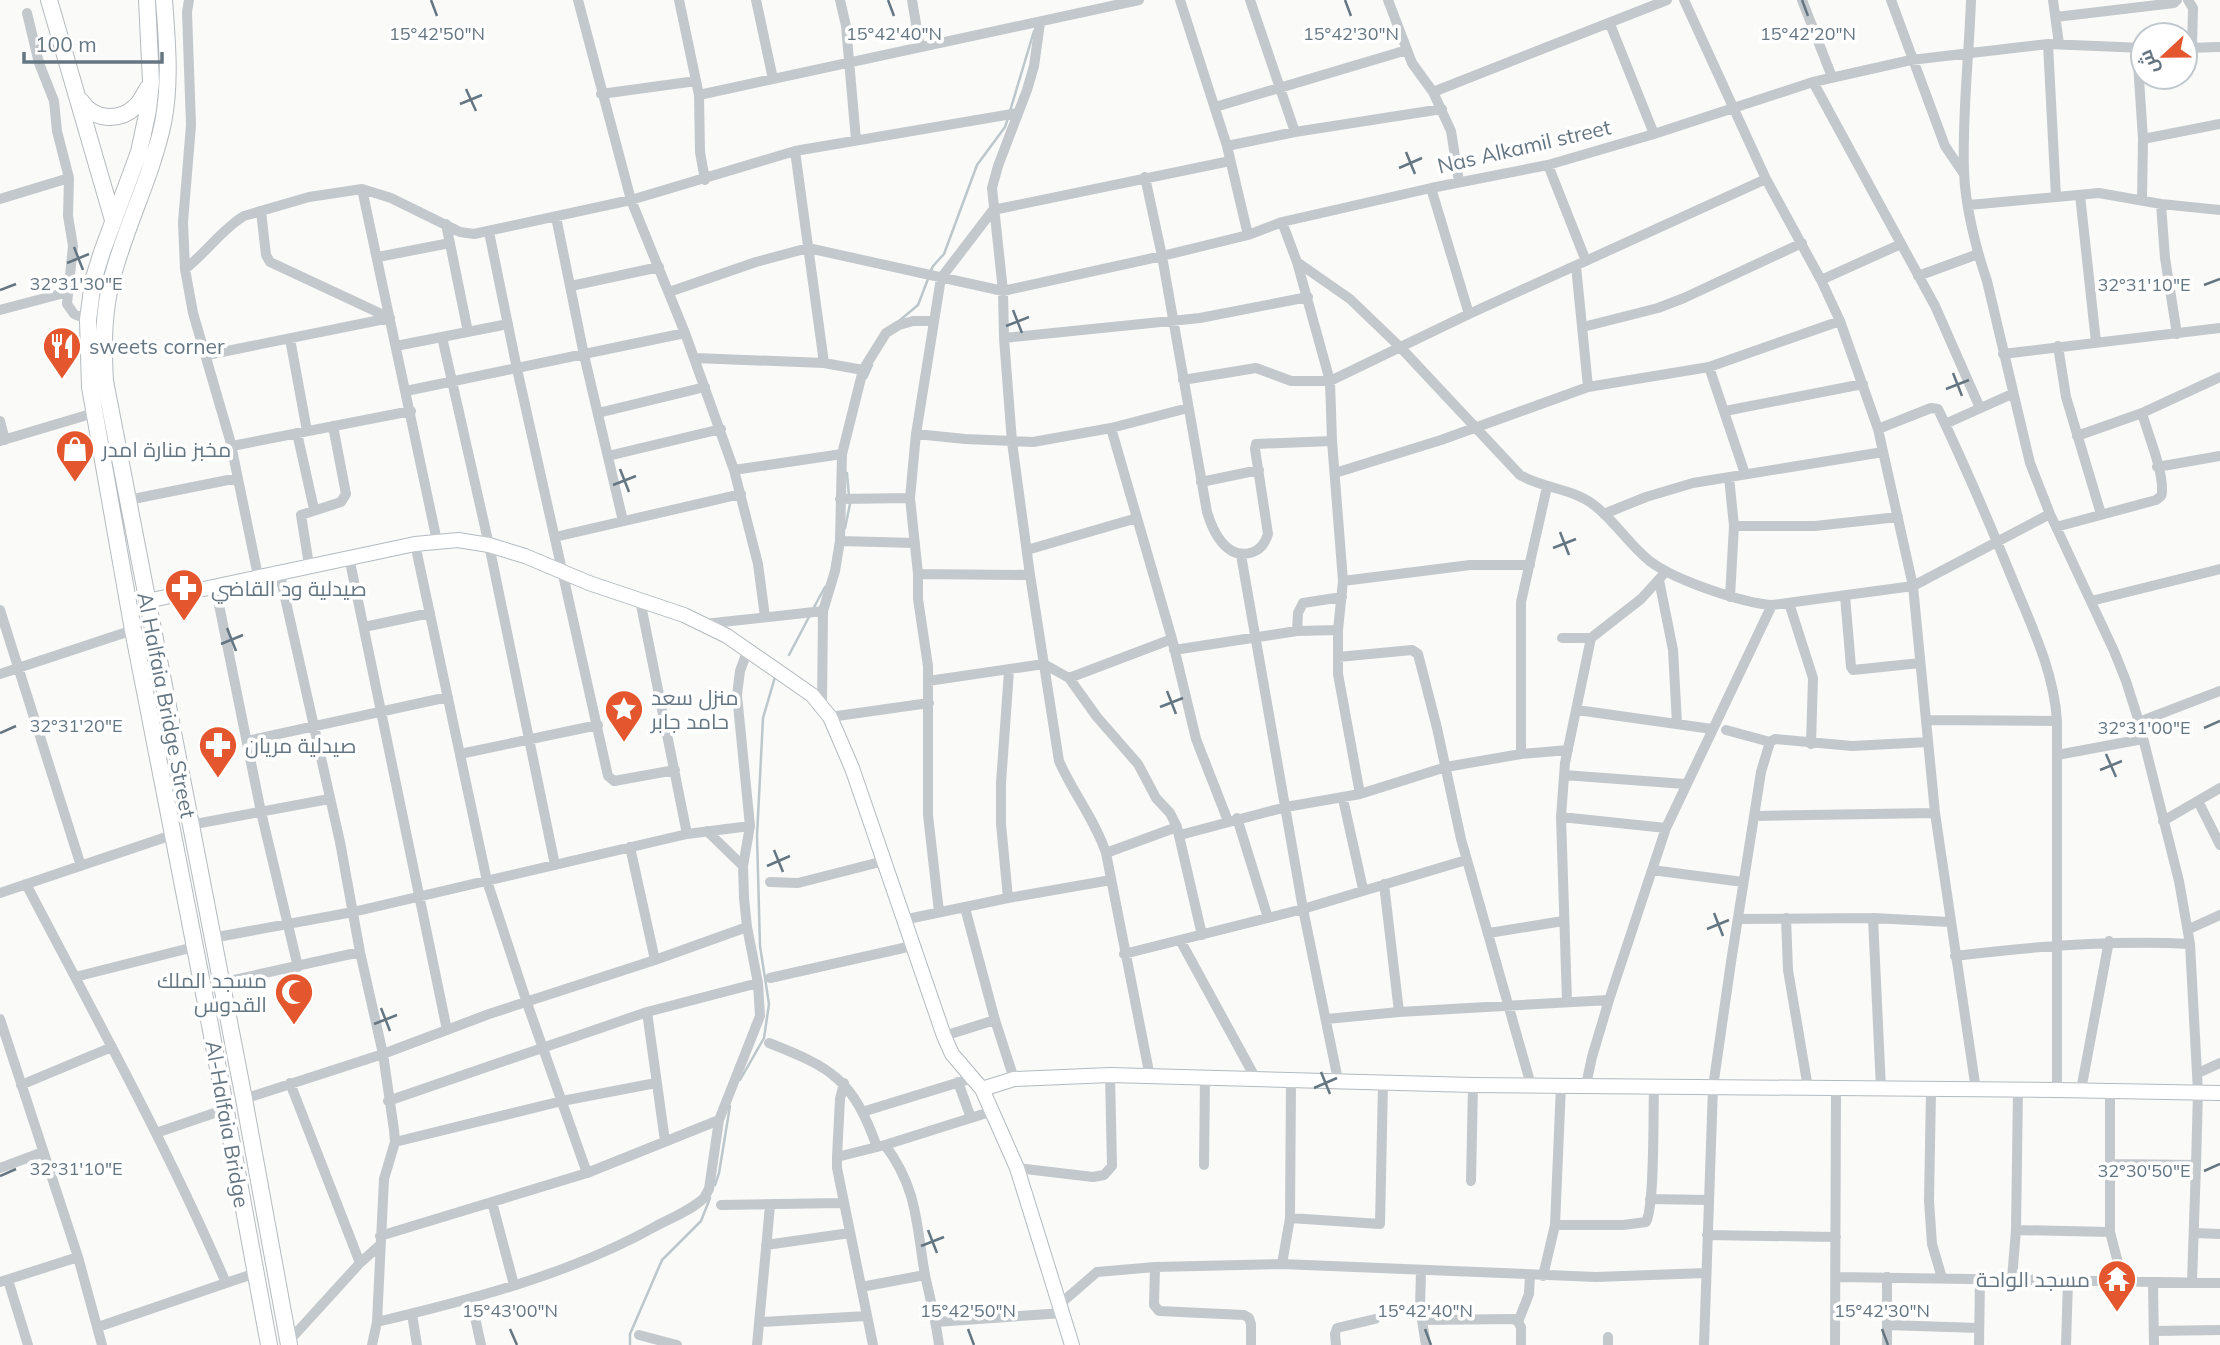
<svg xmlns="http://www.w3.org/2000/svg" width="2220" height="1345" font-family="Mulish,Cairo,sans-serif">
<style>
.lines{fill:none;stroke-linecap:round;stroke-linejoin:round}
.stream{stroke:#bbc7cb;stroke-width:2.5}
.secondary-casing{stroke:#b3babf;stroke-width:16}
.primary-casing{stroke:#b5babe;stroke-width:18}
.street{stroke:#c3c8cc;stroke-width:10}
.secondary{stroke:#fff;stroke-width:14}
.primary{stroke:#fff;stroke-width:16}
.ticks{fill:none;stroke:#657683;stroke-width:2.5}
.labels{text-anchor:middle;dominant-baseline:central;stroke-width:7;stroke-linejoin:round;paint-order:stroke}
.street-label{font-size:21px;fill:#657683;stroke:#fff}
.poi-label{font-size:21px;fill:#657683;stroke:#fff;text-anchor:start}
.ticks-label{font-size:18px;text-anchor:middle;fill:#657683;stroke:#fff;stroke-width:7;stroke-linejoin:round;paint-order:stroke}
</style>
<rect width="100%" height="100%" fill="#fafaf8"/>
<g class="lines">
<path class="stream" d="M1010,111L1034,31
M930,273L933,266L944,254L977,165L1005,127L1008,118
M899,321L918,305L928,279
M866,378L872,365
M847,473L849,497
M845,528L850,504
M813,609L825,587
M789,655L810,615
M740,1080L764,1038L769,1004L760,946L757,836L763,718L775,677
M715,1185L719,1173L730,1106
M630,1345V1334L662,1260L701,1221L710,1198"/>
<g class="secondary-casing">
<path id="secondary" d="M147,601L415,544L458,540L489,545L525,556L589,583L684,615L727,636L812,695L830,717L852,768L944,1036L952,1054L982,1089L1017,1168L1072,1345
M982,1089L1014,1079L1110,1075L1473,1085L2057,1090L2220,1093"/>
</g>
<g class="primary-casing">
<path id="primary" d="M49,0L113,220
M147,0L151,82L148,110L139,152L102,252L93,281L88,320L90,387L133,630L208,1014L269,1345
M164,0C167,40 171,83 163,123C152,175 127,223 113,275C103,310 103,345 105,381L244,1099L289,1345
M81,101C93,120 119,122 135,107C141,102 144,94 148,88"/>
</g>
<path class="street" d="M189,0L187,12L191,125L183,222L185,269L193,313L230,440L258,576
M578,0L631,200L685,333L734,470L758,564L765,617
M679,0L699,95L700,152L705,180
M756,0L773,79
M840,0L846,26L856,140
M912,0L920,47
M1180,0L1227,146L1248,235
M1250,0L1295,132
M1388,0L1412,63L1433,92L1451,131L1459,182
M1684,0L1766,179L1821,280L1840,321L1878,429L1913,586L1935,813L1976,1090
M1802,0L1832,77
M1891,0L1945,146L1964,174
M1971,0C1969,57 1962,114 1964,171C1965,205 1976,249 1987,281L2030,463L2050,514L2114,651L2126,681L2139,722L2179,881L2190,944L2198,1092L2196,1165
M2053,0L2059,44
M2188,0L2193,8L2192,48
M27,13L39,63L54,101L57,131L69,178L68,216L73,246L67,304L74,314L88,320
M2056,17L2174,3L2177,0
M1040,23L1034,66L1027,90L998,166L992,188L1003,291L1004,338L1012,442L1030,575L1059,761C1073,793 1095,820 1106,853L1150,1077
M1610,24L1654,134
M2048,44L2056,197
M2137,48L2143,139L2142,200
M2185,48L2220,47
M1813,82L1935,306L1980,408
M1433,92L1667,0
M601,94L696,81
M699,95L1139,0
M1215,107L1407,50
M2143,139L2220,124
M1227,146L1295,132L1442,109
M795,151L824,363
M1548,165L1586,261
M1145,177L1162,256L1207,512C1213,532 1226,559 1250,553C1261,550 1265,543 1268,534L1255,449L1256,444L1332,441
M1431,188L1469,314
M362,189L437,541
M2080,195L2096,342
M0,199L69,178
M2161,204L2165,258L2177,334
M1969,205L2099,193L2161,204L2220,210
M261,211L266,255L270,262L390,318
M556,217L584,355L623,521
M1282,222L1297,262L1330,381L1332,441L1343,581L1338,630V674L1360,794
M446,224L468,332
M489,232L517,369L608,776L614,781L675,770
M378,257L450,243
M1297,262L1350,299L1401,348L1520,475C1544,489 1572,488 1594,505C1615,521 1630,546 1651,562C1675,580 1742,603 1772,605L1913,586L2050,514
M1576,266L1588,387
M185,269C205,254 222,229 244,216L309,197L362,189L391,198L460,232L474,234L631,200L795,151L1018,113
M1918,276L1978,254
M1821,280L1901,244
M571,286L659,267
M669,292L756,262L808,248L1003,291L1162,256L1248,235L1282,222L1431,188L1548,165L1654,134L1813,82L1911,60L2048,44L2143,48
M0,310L68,292
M1583,327L1658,308L1684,298L1802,243
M442,337L489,545L555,865
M1004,338L1200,318L1308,297
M290,339L307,431
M396,346L508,324
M2058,346L2066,397L2101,514
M2003,354L2220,328
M207,355L390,318
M695,358L824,363L863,370
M1709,367L1745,474
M1183,380L1256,368L1291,381H1330L1469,314L1766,179
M406,391L685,333
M1725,411L1863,384
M598,413L705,387
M0,421L5,440
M1945,424L2012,394
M1111,428L1172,639L1196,739L1228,821
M1878,429L1931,408L1938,409C1965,466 1990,524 2014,583C2032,627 2054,672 2057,721V1090
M297,433L314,509
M916,434L965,439L1033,442L1111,428L1188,408
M2077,436L2142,413L2220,377
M0,441L94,413
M232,446L411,411
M608,456L721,429
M2157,467L2220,456
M734,470L842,454
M1335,473L1441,440L1588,387L1709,367L1840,321
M1729,477L1734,526L1730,597
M1201,482L1259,470
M840,499L910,498
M128,500L238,478
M1604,514L1646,497L1693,483L1883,452
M1734,526H1815L1898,517
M2056,527L2156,500C2161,496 2162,497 2162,491C2163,469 2148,435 2142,413
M555,537L741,494
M840,541L915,543
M415,544L487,881L527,1003L587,1173
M1027,550L1137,518
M1241,555L1303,909L1338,1080
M349,557L447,1030
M309,565L301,515L341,502L346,494L333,426
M279,571L340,842L360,952L383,1054L394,1130L395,1142L384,1179L377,1322L372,1345
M918,574L1030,575
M1659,580L1673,650L1677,724
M1343,581L1470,565H1530
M215,585L261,812L298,967
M1845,596L1851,667L1853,670L1920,663
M640,600L687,834
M2091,601L2220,569
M1789,603L1813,678L1811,744
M0,610L81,866
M704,624L823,611
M364,627L430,613
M1297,631L1298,613L1303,603L1342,597
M1562,638H1591L1641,599L1662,576
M1174,650L1297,631L1338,630
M1338,657L1412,650L1418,654L1437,728L1461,839L1531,1085
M0,674L133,630
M1069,678L1172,639
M928,681L1044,664L1069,678L1097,717L1138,764L1156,798L1170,813L1177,827L1202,935
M822,705L823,611L835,571L840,541L842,454L863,370L886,333L899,325L913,321H934
M1577,710L1712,729
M830,717L929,703
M1926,720L2057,721
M2139,722L2220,691
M1726,730L1770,742L1775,739L1852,746L1928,742
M247,741L448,697
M460,754L598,725
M1521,754V602L1547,487
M2057,755L2143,739
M1564,775L1685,784
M1343,799L1363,889
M2198,801L2220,845
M1755,816L1935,813
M1561,817L1666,828
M1237,818L1268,918
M2163,821L2220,788
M190,825L329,799
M707,831L743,866
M1180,835L1286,807L1360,794L1446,767L1521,754L1568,750
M630,847L655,960
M1106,853L1177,827
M1652,870L1743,882
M770,882L798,883L884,861
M26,884C95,1016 167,1146 226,1283L256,1273
M1384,884L1399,1012
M0,893L172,835
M1008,898L1001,824V783L1009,671
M965,908L995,1020L1014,1079
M939,912L928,815V666L918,599V574L910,498L916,434L941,278L993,210L1230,161
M1786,918L1788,970L1808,1088
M1873,918L1881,1089
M1738,919L1873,918L1950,922
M903,920L1008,898L1111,880
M2189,929L2220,915
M1489,933L1563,921
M212,938L353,912L687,834L750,826
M1180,940L1256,1079
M1124,954L1303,909L1466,860
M1955,956C2034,946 2111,940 2190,944
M75,977L194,947
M770,978L912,946
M220,983L360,952
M1567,1001L1561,817L1565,763L1591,638
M647,1012L758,983
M0,1019L78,1257L102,1345
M1327,1019L1399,1012L1609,1000
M944,1036L995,1020
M769,1043C833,1068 853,1080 877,1147
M2198,1073L2220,1063
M1291,1080L1290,1218L1380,1224L1383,1083
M958,1082L971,1118
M290,1083L360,1263
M21,1085L112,1047
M1586,1085L1592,1057L1609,1000L1666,828L1772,605
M1931,1090L1929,1201L1932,1244L1942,1278
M2081,1090L2109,941
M244,1099L383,1054L489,1014L655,960L747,927
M388,1101L647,1012L665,1141
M862,1112L973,1078
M156,1133L226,1109
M395,1142L562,1101L656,1083
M885,1145C918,1189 916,1224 925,1275C930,1298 936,1321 939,1345
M837,1157L840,1099L844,1083
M2110,1164L2196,1165L2192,1282
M1204,1165L1205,1078
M0,1168L43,1152
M1017,1168L1093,1177L1104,1175L1112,1166L1110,1075
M1471,1181L1473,1085
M1650,1199L1708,1200
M492,1202L514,1285
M721,1205L843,1203
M1555,1225H1623L1646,1222C1655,1207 1653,1111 1654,1086
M2016,1230L2110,1232V1090
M2110,1232L2123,1282
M2194,1233L2220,1234
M1707,1235L1836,1237
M380,1236L587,1173L719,1120
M766,1245L850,1233
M1282,1264L1290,1218
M1155,1267L1154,1305L1159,1311L1244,1315L1249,1318L1251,1324V1345
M1421,1271L1420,1308L1426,1345
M1543,1276L1555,1225L1561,1085
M1836,1277L2220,1283
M2012,1279L2016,1230L2018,1089
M8,1280L28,1345
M0,1282L78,1257
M2153,1283L2154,1345
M861,1287L925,1275
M471,1299L481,1345
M1060,1304L1097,1272L1155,1267L1282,1264L1596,1277L1706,1273
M412,1314L417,1345
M1423,1320L1514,1319L1518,1322
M377,1322C474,1299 571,1274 658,1225C674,1217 691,1210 704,1198L709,1189L719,1120L760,1016L758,983L747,927L744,898L743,866L750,826L737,695L740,671L748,649
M760,1322L867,1316
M936,1322L1063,1313
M1887,1325L1979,1328
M98,1327L226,1283
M2154,1331L2220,1330
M639,1335L677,1345
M1608,1337V1345
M288,1342L360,1263L380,1245
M757,1345L770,1206
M873,1345L837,1168V1157L885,1145L993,1111
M1336,1345L1335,1334L1337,1328L1375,1319
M1521,1345V1327L1518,1322L1529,1294L1530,1275
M1704,1345L1713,1087L1731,962L1761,772L1770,742
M1835,1345L1836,1089
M1887,1345V1277
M1979,1345L1980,1279
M2066,1345L2068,1281"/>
<use href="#secondary" class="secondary"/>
<use href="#primary" class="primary"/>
</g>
<path class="ticks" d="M431,0L437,16M888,0L894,16M1345,0L1351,16M1802,0L1808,16M466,89L476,111M460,104L482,95M1406,152L1415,174M1399,168L1422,158M74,247L83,270M67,263L89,254M2204,285L2220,279M0,290L16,284M1013,310L1022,333M1006,326L1029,317M1953,373L1962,396M1946,389L1969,380M620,469L629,492M613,485L636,476M1560,532L1569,555M1553,548L1576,539M227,628L236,651M221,644L243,635M1167,691L1176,714M1160,707L1183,698M2204,728L2220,721M0,733L16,726M2106,754L2116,777M2100,770L2122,761M774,850L783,872M767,866L790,856M1714,913L1723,936M1707,929L1729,920M381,1008L390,1031M374,1024L397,1015M1321,1072L1330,1094M1314,1088L1337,1078M2204,1171L2220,1164M0,1176L16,1169M928,1230L937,1253M921,1246L944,1237M510,1329L517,1345M968,1329L974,1345M1425,1329L1431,1345M1882,1329L1888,1345"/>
<defs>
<g id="restaurant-pin" transform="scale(2.0125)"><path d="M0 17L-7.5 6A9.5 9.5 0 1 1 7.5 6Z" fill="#e4572e" stroke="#fff"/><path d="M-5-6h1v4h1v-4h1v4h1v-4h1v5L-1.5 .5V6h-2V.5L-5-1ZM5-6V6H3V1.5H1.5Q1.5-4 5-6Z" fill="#fff"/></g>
<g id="shop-pin" transform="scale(2.0125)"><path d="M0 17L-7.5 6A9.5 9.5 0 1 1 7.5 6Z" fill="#e4572e" stroke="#fff"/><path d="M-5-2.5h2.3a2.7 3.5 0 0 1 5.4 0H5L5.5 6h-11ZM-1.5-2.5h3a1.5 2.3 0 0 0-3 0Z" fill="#fff"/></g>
<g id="pharmacy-pin" transform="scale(2.0125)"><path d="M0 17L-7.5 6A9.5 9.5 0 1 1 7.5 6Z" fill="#e4572e" stroke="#fff"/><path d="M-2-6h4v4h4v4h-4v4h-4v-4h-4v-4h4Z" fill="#fff"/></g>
<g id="sight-pin" transform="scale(2.0125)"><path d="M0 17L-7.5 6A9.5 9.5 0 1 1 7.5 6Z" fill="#e4572e" stroke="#fff"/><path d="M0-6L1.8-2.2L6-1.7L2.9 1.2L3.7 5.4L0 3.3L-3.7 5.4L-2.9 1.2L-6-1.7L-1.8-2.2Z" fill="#fff"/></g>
<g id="mosque-pin" transform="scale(2.0125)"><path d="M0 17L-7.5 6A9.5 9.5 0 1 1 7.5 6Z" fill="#e4572e" stroke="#fff"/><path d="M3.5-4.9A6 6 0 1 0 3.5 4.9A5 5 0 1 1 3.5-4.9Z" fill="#fff"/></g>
<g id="temple-pin" transform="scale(2.0125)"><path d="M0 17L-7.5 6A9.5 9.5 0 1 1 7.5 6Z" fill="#e4572e" stroke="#fff"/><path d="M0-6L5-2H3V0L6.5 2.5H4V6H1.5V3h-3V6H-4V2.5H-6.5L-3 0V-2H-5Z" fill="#fff"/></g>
</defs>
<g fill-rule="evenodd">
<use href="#restaurant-pin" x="62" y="346"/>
<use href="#shop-pin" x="75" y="449"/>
<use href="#pharmacy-pin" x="184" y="588"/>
<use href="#sight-pin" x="624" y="709"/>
<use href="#pharmacy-pin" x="218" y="745"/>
<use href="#mosque-pin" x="294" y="992"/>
<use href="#temple-pin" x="2117" y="1279"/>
</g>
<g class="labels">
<g class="street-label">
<text transform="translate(1524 146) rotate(-13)">Nas Alkamil street</text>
<text transform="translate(167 705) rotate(79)">Al Halfaia Bridge Street</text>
<text transform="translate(228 1124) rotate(80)">Al-Halfaia Bridge</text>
</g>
<g class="poi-label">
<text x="89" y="346">sweets corner</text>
<text x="102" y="449">مخبز منارة امدر</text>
<text x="211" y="588">صيدلية ود القاضي</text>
<text x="651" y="697">منزل سعد<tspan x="651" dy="24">حامد جابر</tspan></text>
<text x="245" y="745">صيدلية مريان</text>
<text x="267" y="980" text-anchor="end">مسجد الملك<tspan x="267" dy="24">القدوس</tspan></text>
<text x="2090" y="1279" text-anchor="end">مسجد الواحة</text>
</g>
</g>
<g class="ticks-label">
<text x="437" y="40">15°42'50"N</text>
<text x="894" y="40">15°42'40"N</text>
<text x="1351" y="40">15°42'30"N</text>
<text x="1808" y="40">15°42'20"N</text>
<text x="76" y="290">32°31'30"E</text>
<text x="2144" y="291">32°31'10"E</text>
<text x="76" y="732">32°31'20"E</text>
<text x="2144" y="734">32°31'00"E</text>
<text x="76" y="1175">32°31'10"E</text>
<text x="2144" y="1177">32°30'50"E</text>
<text x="510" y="1317">15°43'00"N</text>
<text x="968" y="1317">15°42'50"N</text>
<text x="1425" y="1317">15°42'40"N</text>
<text x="1882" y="1317">15°42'30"N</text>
</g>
<g transform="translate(2164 56) rotate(248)"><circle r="33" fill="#ffffff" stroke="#c1c8cd" stroke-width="2"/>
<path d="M0-5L12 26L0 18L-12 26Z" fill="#e4572e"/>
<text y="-10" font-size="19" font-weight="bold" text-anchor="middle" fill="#657683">ش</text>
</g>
<path d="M24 52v10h138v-10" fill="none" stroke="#657683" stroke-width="3.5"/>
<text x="35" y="52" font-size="21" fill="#657683" stroke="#ffffff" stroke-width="5" paint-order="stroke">100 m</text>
</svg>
